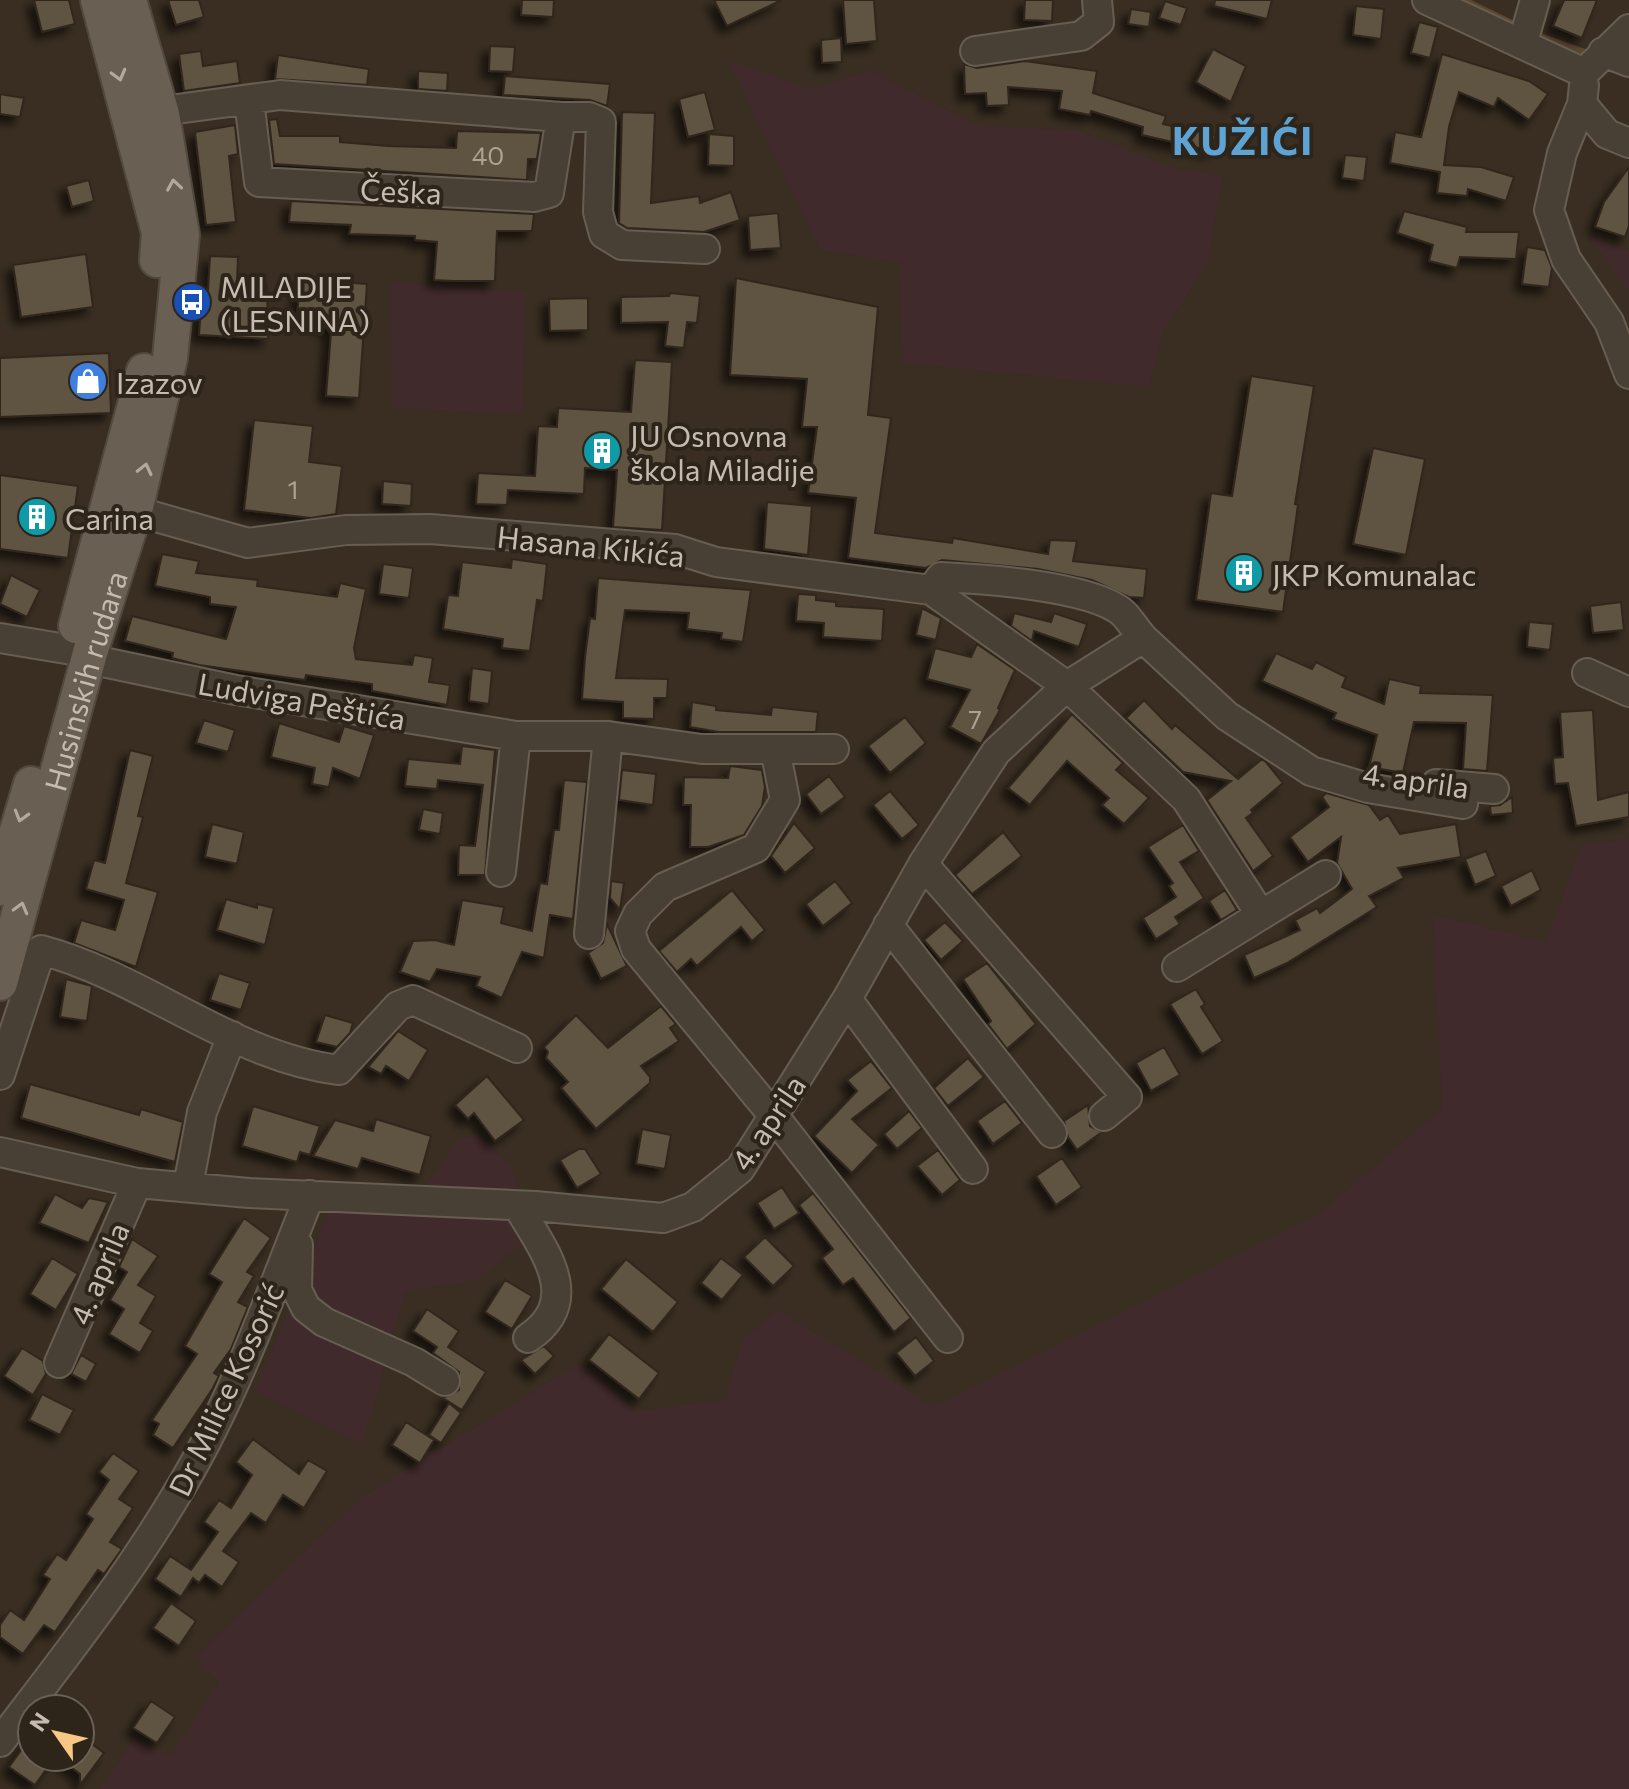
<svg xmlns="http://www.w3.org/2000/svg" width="1629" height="1789" font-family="Commissioner,sans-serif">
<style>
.green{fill:#412a2b}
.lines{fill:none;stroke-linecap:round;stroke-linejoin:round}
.stream{stroke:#5c4831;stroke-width:6}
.building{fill:#5e5242;stroke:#30271c;stroke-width:2;filter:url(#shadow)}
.minor-casing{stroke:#675e52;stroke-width:32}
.major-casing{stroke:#52493e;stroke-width:38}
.minor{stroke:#494035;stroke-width:28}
.major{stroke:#695f52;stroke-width:34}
.oneway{stroke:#b3a99c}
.labels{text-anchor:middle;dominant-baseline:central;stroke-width:8;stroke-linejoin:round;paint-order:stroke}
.number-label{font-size:26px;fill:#aba294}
.street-label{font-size:30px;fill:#c5bcaf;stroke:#2e251a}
.poi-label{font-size:30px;fill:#c5bcaf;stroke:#2e251a;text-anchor:start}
.district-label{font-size:38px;font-weight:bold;letter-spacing:2px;fill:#5da3d3;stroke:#2e251a}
</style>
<defs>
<filter id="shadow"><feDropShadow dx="-7" dy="7" stdDeviation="4" flood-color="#0009"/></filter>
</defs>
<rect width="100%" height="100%" fill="#392e21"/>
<path class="green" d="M728,60L812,89L871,71L979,126L1076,130L1178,170L1223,176L1207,265L1163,332L1149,387L902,363L900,262L820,250Z
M1588,236L1629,250V291Z
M390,282L525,292L522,414L392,408Z
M1629,839V1789H100L135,1738L170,1756L219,1683L195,1657L362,1497L580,1363L635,1411L725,1401L742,1341L777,1309L934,1407L1319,1214L1442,1109L1433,915L1546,942L1582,845Z
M478,1133L511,1168L532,1237L476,1280L405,1292L363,1444L255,1392L335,1197L420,1194L457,1141Z"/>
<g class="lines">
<path class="stream" d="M1464,0L1518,26
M1532,33L1593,55"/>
</g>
<path class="building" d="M34,0H69L75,24L42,32Z
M168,0H199L204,17L176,25Z
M522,0H554L553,17L521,15Z
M714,0H782L727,26Z
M843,0H874L877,41L846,44Z
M1025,0H1053L1052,21L1024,20Z
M1215,0H1272L1267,19L1214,6Z
M1564,0H1597L1582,38L1553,26Z
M1165,1L1187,8L1181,25L1159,18Z
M1356,6L1384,9L1381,39L1353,35Z
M1131,9L1151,12L1149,27L1128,24Z
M1419,22L1438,27L1430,58L1411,53Z
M841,38L842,62L822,63L821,40Z
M490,46L515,47L513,72L489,71Z
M1213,49L1246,66L1231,102L1196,82Z
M201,51L203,66L237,61L240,83L184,91L179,54Z
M1442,54L1529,81L1548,94L1529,120L1498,98L1494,107L1459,92L1449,127L1444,165L1481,167L1514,177L1506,201L1468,189L1467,196L1437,193L1440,172L1390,163L1395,132L1421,137Z
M278,55L369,69L367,85L275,79Z
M1025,61L1097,71L1093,93L1166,116L1163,124L1215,135L1212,151L1142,135L1143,127L1091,111L1090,115L1059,109L1062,91L1008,87L1009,105L987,106L986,93L965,94L964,64L977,68Z
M418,71L448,73L447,91L418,89Z
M505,76L610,84L607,106L590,100L503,95Z
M705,92L715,130L688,137L679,99Z
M0,94L24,98L20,117L0,114Z
M622,112L655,113L651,203L699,196L700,203L731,192L740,220L704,232L627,228L619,223Z
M277,119L280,136H340V142L389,146L456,148L457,131L541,133L537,159H528L527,180L274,164L269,120Z
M235,125L238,154L229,156L236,222L206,225L195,132Z
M709,134L734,136V166L708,165Z
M1345,155L1367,157L1364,181L1342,178Z
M1629,167V226L1625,237L1595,227L1604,202Z
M89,180L94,201L72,207L66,186Z
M291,201L533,214H534L532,231H497L495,281H452L434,280L437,242L415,240V236L349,234L351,225L289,222Z
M1404,211L1467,227L1466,232H1519L1516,259L1460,257L1457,268L1429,261L1433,245L1397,233Z
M778,213L781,248L750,250L748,216Z
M1527,247L1545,250L1552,268L1549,287L1522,284Z
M86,254L93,307L21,317L13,265Z
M210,256L238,257L237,283L267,285L268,339L199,335L201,307L207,308Z
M736,278L878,307L868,415L891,418L875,533L952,543L953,538L1048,554L1050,540L1077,541L1073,561L1147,569L1144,598L1129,597L1092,580L1038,569L942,560L926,568L848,558L856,498L808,493L817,427H802L807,379L730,375Z
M300,279L367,284L359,398L326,396L331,332L314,318L297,317Z
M670,293L700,296L697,323L687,322L684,348L665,346L668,322L621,323V297L669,296Z
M588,298V330L550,331L549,299Z
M109,353L111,413L0,417V358Z
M635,360L672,362L662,530L613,527L617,470L585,468L584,494L508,490L507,505L476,504L478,473L535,476L538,426L557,427L558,408L631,412Z
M1251,376L1314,386L1295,504L1298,505L1283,612L1196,600L1211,493L1232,496Z
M254,420L313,426L309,462L342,466L336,514L311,518L244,510Z
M1373,448L1425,459L1406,555L1353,544Z
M0,475L78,486L68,558L0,549Z
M383,481L412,484L411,506L382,504Z
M767,502L812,506L808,555L764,549Z
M162,554L199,561L196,573L258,580L257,586L337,597L340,583L366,589L354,648L356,659L412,665L414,655L433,658L429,682L450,685L447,705L372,691V684L306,675L305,680L199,665L172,658L173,653L125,641L132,616L226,639L236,607L210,604V597L155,586Z
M512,559L547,564L543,601L537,600L530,651L502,648L503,639L443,629L448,595L458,596L462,562L511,568Z
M383,564L413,568L409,598L379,594Z
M11,575L40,590L27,617L0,604Z
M598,578L751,590L743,642L721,639L722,633L687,629L689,613L625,610L616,678L668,679L667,698H654V719L623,718V702L582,699L585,657L590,618L595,619Z
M798,594L816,595V600L836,602V606L884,609L882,641L823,637L824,623L796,621Z
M1621,602L1624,630L1593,633L1590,606Z
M922,608L941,618L936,640L916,635Z
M1014,613L1051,622L1054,613L1087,624L1079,647L1034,631L1032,641L1011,626Z
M1529,622L1553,624L1550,650L1527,647Z
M977,644L1015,670L998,708L1000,710L981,744L950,727L970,690L927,679L935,648L971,657Z
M1276,653L1312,669L1316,662L1346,677L1342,687L1384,704L1389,679L1421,686L1420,693L1493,695L1487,771L1463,769L1466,723L1414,722L1403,773L1369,767L1377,735L1333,719L1336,713L1262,681Z
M472,668L492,671L489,704L469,701Z
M1144,700L1172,729L1175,725L1238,779L1262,759L1266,762L1283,783L1251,810L1253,813L1246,818L1273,856L1253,871L1207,800L1231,781L1183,772L1126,718Z
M692,702L716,706V710L771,715L772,707L818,712L816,732H719L690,727Z
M1593,710L1598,800L1629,792V817L1576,826L1568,783L1555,784L1553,758L1563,757L1560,712Z
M1072,714L1123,763L1116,770L1149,798L1124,824L1102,805L1109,798L1067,761L1030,805L1008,788Z
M905,717L926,743L890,773L868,746Z
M204,720L235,730L228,752L196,743Z
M279,723L339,742L344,726L374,735L360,779L333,768L329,787L312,784L315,768L271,757Z
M462,746L495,750L485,875H458L459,845L475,846L483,785L438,780L437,789L405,786L408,759L460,764Z
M130,750L153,756L138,816L143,817L126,883L158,892L136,967L74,943L81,920L115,930L124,900L86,889L94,860L105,863Z
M730,766L762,770L765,787L762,806L744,835L708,847H690L691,805H683L684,777L728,778Z
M622,770L656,774L653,805L619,800Z
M829,776L845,797L821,814L806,794Z
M564,780L587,782L573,919L550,915L544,958L522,952L502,998L476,986L480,977L437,969L430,982L400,972L413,941L435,940L454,945L462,900L504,907L501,923L532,931L540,883L547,884L554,830H559Z
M890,791L919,825L902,839L873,805Z
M1326,793L1369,805L1380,820L1388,815L1400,834L1456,824L1461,857L1398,868L1404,878L1369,896L1377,907L1287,963L1254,978L1244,955L1300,930L1295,920L1317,908L1320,913L1352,889L1337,863L1341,837L1308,862L1290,837L1329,807L1322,797Z
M1512,797L1513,813L1491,815L1490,806L1500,805Z
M423,809L443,813L440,834L419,830Z
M794,823L815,848L785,873L771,856Z
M212,824L244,832L237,864L205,857Z
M1183,825L1199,851L1180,862L1204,898L1175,917L1180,924L1156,939L1143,918L1176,897L1169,886L1173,883L1148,847Z
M1003,832L1022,856L972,894L955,875Z
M1486,851L1496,876L1475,885L1465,859Z
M1532,870L1541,890L1511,906L1501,886Z
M611,881L624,883L620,910L610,898Z
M835,881L852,903L823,926L806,904Z
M732,890L765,930L752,941L741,927L697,966L691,959L677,972L659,951Z
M1225,890L1237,910L1221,920L1209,901Z
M226,899L257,908V904L274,908L265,945L217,930Z
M945,922L963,941L941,960L924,940Z
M607,924L627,966L601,979L588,953L603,943Z
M987,963L1036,1024L1007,1049L988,1024L991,1021L963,979Z
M219,973L250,983L241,1010L210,1000Z
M66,979L92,986L87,1021L60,1017Z
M1196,989L1205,1004L1201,1007L1223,1041L1202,1054L1170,1004Z
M661,1006L676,1024L670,1028L679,1041L641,1066L650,1077V1083L596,1129L561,1088L568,1082L546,1058L548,1052L544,1047L576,1015L608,1048Z
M325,1015L353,1023L350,1033L337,1047L316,1042Z
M398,1031L428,1050L409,1081L386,1066L381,1074L368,1067Z
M1164,1047L1180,1075L1151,1091L1136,1063Z
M968,1058L984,1077L948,1106L934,1088Z
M871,1061L892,1088L852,1119L879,1145L852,1173L814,1136L857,1091L847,1080Z
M487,1076L524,1120L495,1141L474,1113L468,1119L455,1105Z
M30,1084L139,1115L141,1109L183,1122L175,1162L21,1118Z
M1005,1101L1022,1123L993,1144L977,1121Z
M1088,1105L1090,1126L1102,1132L1077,1150L1068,1137L1064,1121Z
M253,1106L320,1126L310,1155L300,1152L297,1162L242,1146Z
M909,1111L922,1128L897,1149L884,1134Z
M376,1119L431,1136L420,1175L362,1158L358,1169L313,1156L335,1120L373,1131Z
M642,1129L671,1135L665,1169L636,1164Z
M579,1149H585L601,1174L577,1188L560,1160Z
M938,1150L960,1180L942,1195L917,1166Z
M1062,1158L1082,1187L1056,1205L1036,1176Z
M782,1187L799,1213L774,1229L757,1203Z
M813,1193L911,1318L894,1332L853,1278L843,1285L822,1258L833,1249L799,1205Z
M55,1194L82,1208L89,1198L108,1202L89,1243L39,1223Z
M244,1218L271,1238L247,1272L254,1276L238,1302L248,1307L231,1349L214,1373L219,1376L213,1388L173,1448L153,1435L159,1424L152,1420L197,1354L185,1346L222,1282L209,1274Z
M765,1237L794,1266L773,1286L744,1257Z
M132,1239L158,1256L138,1285L156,1296L140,1323L153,1331L140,1353L109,1334L124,1309L110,1300L127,1272L119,1267Z
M52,1258L78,1274L56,1310L30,1294Z
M721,1258L743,1275L722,1300L701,1283Z
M626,1259L678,1302L653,1332L601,1289Z
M505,1280L532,1296L512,1329L485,1312Z
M427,1309L459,1331L448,1347L486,1372L462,1410L443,1398L459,1390V1372L433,1353L437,1347L413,1331Z
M609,1334L659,1373L639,1399L589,1360Z
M916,1337L934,1361L915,1376L896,1353Z
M544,1346L554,1356L535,1374L521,1360Z
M22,1348L43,1361L46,1374L33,1395L4,1376Z
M81,1355L96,1364L86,1382L71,1374Z
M42,1394L74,1410L60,1435L29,1420Z
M449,1403L461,1413L441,1443L429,1435Z
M406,1422L434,1440L420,1463L392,1445Z
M253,1439L299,1474L308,1460L327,1471L304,1508L283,1495L266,1523L251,1513L223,1551L239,1562L222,1587L205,1575L199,1583L193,1578L181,1597L155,1579L170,1556L191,1570L218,1532L204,1522L219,1500L231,1508L252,1475L236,1462Z
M113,1453L139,1471L119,1499L133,1508L110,1542L122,1549L104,1574L98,1570L55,1632L44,1625L23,1654L0,1637V1625L10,1610L24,1620L50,1579L43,1575L57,1554L66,1560L93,1519L86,1514L109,1480L99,1472Z
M171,1603L196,1621L179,1646L153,1628Z
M151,1701L175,1717L157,1743L133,1728Z
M32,1735V1757H55L35,1785L9,1767Z
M80,1735L104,1753L80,1785V1774L57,1757H80Z"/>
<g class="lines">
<g class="minor-casing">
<path id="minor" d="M1427,0L1584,73L1629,29
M1523,42L1535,0
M975,51L1081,36L1099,22L1097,0
M1603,52L1629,62
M1584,85L1582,104L1607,134L1629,143
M1582,104L1562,153L1549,210L1566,259L1609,322L1629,374
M162,114L177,109L280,95L561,117L549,193L534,197L259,182L249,100
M561,117H589L601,122L598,212L604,234L622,245L705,249
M135,511L248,543L346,530L430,529L675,549L716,562L931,590L1067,686L1186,799L1261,915L1177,967
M931,590L941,577C983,579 1092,586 1123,613C1130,620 1136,630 1143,638
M0,638L90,653L103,662L236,690L516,736H608L702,749H834
M1587,673L1629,692
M775,749L785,800L756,848L665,887L638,914L630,931L636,949L773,1115L948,1338
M1436,784L1494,789
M923,864L1127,1097L1104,1116
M501,872L516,736
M1261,915L1326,875
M888,925L1052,1133
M589,934L608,736
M847,999L973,1169
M0,1075L41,950C144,977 232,1057 339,1070L398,1006L413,1000L517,1048
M0,1152L137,1183L249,1193L535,1206L663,1218L693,1207L740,1169L847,999L923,864L996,752L1067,686L1143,638L1227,716L1311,771L1368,788L1463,804
M188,1186L202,1112L232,1036
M519,1208C544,1251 584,1300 528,1338
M298,1245L297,1290L306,1308L324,1322L414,1362L445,1381
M59,1363L137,1183
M0,1742C74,1645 149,1551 206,1442C247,1363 277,1277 310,1195"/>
</g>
<g class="major-casing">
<g id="major">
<path d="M98,0L159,233L157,260"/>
<path d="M76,626L144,371"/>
<path d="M0,888L31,784"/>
<path id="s1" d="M0,983L90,653L135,511L170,358L182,235L162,114L129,0"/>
</g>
</g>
<use href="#minor" class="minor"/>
<use href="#major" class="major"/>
</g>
<defs><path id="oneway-chevron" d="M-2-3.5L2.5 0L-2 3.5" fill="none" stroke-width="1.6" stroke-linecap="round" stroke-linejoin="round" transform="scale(2)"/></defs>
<g class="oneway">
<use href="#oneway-chevron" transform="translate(119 75) rotate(75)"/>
<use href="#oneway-chevron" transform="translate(174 185) rotate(-99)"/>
<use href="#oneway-chevron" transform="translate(145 469) rotate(-77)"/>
<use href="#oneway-chevron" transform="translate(21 816) rotate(106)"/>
<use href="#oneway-chevron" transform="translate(21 908) rotate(-75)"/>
</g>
<defs>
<g id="bus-disc" transform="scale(2)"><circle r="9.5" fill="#1a4fb4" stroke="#2e251a"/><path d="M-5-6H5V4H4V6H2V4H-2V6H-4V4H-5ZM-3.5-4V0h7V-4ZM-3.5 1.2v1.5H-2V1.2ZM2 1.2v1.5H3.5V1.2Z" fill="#fff"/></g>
<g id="shop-disc" transform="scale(2)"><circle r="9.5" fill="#3f7fe0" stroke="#2e251a"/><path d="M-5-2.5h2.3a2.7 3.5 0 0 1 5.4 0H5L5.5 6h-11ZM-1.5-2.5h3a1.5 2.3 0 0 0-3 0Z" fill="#fff"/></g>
<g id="building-disc" transform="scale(2)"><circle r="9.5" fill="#0f9aa8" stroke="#2e251a"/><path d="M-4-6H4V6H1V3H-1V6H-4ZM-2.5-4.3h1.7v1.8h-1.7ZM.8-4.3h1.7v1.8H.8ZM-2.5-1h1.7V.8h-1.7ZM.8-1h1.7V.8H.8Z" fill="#fff"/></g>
</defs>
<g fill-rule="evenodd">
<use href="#bus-disc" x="192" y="302"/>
<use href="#shop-disc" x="88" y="381"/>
<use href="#building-disc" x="602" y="451"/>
<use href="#building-disc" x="37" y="517"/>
<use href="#building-disc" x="1244" y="573"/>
</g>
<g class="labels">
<g class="number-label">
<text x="488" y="154">40</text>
<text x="293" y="488">1</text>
<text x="975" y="718">7</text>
</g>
<g class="street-label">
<text transform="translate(401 190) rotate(3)">Češka</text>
<text transform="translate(591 545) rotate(6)">Hasana Kikića</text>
<text stroke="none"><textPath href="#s1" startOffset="314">Husinskih rudara</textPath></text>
<text transform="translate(302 700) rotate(10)">Ludviga Peštića</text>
<text transform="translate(1416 779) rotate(8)">4. aprila</text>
<text transform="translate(767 1122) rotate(-56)">4. aprila</text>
<text transform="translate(98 1273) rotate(-67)">4. aprila</text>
<text transform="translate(225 1389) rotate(-65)">Dr Milice Kosorić</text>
</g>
<g class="poi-label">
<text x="220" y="285">MILADIJE<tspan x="220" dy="34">(LESNINA)</tspan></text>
<text x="116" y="381">Izazov</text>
<text x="630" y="434">JU Osnovna<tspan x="630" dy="34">škola Miladije</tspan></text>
<text x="65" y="517">Carina</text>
<text x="1272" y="573">JKP Komunalac</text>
</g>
<g class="district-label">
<text x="1243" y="139">KUŽIĆI</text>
</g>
</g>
<g transform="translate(56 1733) rotate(304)"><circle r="38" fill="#2e251a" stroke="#6a6156" stroke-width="2"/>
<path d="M0-6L14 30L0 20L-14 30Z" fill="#f7c783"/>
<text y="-12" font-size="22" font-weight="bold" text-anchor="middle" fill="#c5bcaf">N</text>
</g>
</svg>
